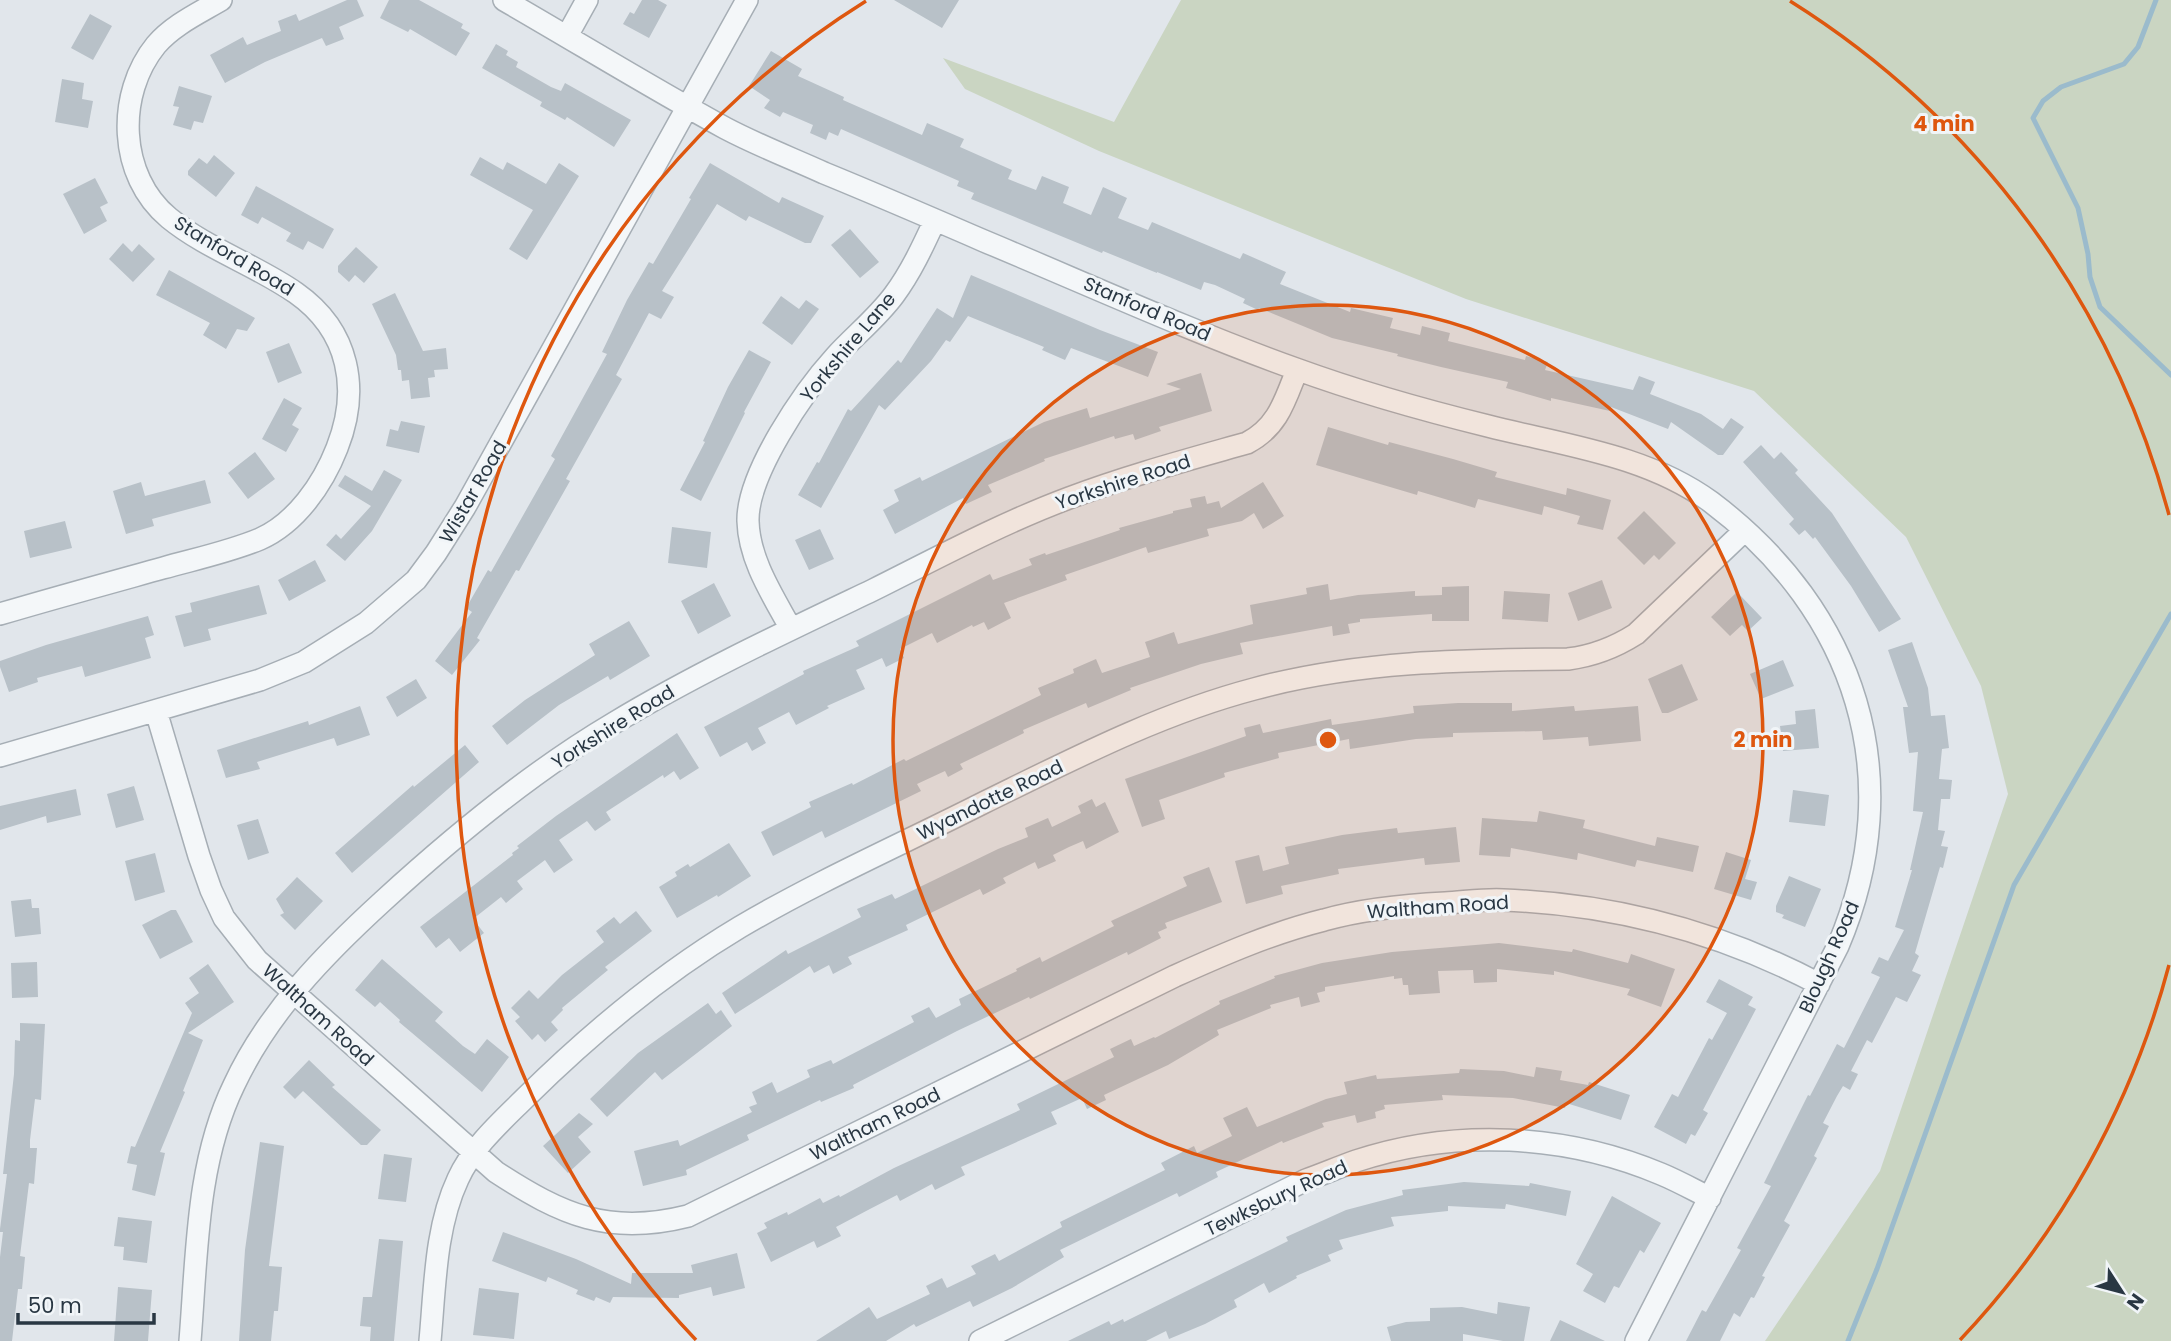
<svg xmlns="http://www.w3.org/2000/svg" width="2171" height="1341" font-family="Poppins,sans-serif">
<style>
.green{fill:#cad5c2}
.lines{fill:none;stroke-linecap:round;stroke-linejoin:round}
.stream{stroke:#9bbbcc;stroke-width:5}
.building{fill:#b8c1c8}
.minor-casing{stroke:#a6aeb5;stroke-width:24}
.minor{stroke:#f4f7f9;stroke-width:21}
.ring{fill:none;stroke:#de570f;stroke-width:3.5}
.labels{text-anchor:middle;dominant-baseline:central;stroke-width:6;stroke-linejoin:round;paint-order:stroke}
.street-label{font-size:19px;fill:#293743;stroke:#f1f5f8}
.centre{fill:#de570f;stroke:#f1f5f8;stroke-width:3.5}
.ring-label{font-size:21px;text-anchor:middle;font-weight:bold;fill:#de570f;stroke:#f1f5f8;stroke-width:6;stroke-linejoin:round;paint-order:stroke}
</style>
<rect width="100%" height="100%" fill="#e1e6eb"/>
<path class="green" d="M1181,0H2171V1341H1765L1880,1171L2008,794L1981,686L1906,537L1754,391L1466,299L1099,151L965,89L943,58L1114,122Z"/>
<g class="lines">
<path class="stream" d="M2156,0L2138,47L2124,64L2061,87L2043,101L2033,118L2078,208L2088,254L2090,277L2100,307L2171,375
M1848,1341L1877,1269L2014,885L2171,614"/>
</g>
<path class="building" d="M347,0H357L364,16L339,27L344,39L326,46L322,38L265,62L225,83L210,55L243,37L247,45L281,31L278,21L296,14L299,21Z
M389,0H419L463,24L461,28L470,33L456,56L410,29L408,32L380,18Z
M642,0H658L667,5L649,38L623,24L630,12L634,14Z
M894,0H959L942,28Z
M90,14L112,26L93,60L71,48Z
M496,44L508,51L506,55L518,62L516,67L551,87L561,91L565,83L631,120L614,147L567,117L565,120L540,106L542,102L482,68Z
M771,51L802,69L798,76L844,97L843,100L922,135L927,123L964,139L960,147L1012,170L1008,179L1036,190L1042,176L1069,187L1063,203L1091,215L1103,187L1127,198L1118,218L1148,230L1152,222L1240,259L1243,253L1286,272L1280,284L1350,312L1351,308L1393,318L1390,328L1420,335L1422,326L1450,333L1448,341L1525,360L1526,356L1548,362L1545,370L1633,390L1639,376L1655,382L1650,394L1701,414L1723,429L1731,418L1744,427L1723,455H1718L1671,422L1668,429L1611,407L1610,411L1551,398V401L1506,388L1508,382L1441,367L1397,356L1398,354L1332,338L1259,308L1258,310L1243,303L1245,299L1215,285L1204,282L1201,290L1157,272V273L1103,251L1102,253L971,199L974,193L957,186L959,181L841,129L838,136L829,132L826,140L810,133L813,125L783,112L780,117L764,108L770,100L749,86Z
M62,79L84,83L82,99L93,101L88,128L55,122Z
M179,86L212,96L203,123L194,121L191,130L173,125L179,107L173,106Z
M214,155L235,173L216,197L188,175V171L199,158L207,164Z
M480,157L503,170L507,162L546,184L559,163L579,176L527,260L509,249L533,210L470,175Z
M710,163L779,203L782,197L824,216L811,243H805L749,216L746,221L717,204L662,291L674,297L661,319L649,313L616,375L622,379L566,479L570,481L519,571L516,570L477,638L480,640L452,675L435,661L472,612L466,608L488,570L491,572L555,459L551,456L607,354L602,352L627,300L649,262L653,264L691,199L689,198Z
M95,178L108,203L100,207L107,221L84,234L63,194Z
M256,186L334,229L323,249L308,241L303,250L286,241L291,233L262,217L258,224L241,215Z
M850,229L879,262L860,278L831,245Z
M123,243L132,252L139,244L155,259L133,282L109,259Z
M356,247L378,267L364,283L355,275L349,282L338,272V266Z
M169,270L255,318L247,331L237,329L226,349L203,335L210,323L156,295Z
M971,275L1100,330L1158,352L1148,377L1071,348L1065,360L1042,350L1044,347L968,316L950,342L946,340L931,361L885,410L879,405L821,508L798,495L817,462L819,463L848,409L851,411L898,360L901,363L937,308L953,318Z
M395,293L423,351L446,348L448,369L434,370L435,377L428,378L430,397L411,399L409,380L402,381L401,370H398L396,355L372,304Z
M781,296L799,309L806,300L819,309L792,345L762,323Z
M289,343L302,373L278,383L266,352Z
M749,350L771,362L744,412L745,413L701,501L680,490L705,442L703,441L728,387Z
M1201,373L1212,411L1159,427L1161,431L1135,440L1133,434L1115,439L1114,436L1044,459L1045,461L988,485L992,492L966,504L963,498L895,534L883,510L899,501L894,490L920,477L922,481L1044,422L1087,408L1090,418L1181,389L1166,384Z
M284,398L302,408L292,425L299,429L286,452L262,439Z
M401,421L425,426L419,453L386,446L390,429L398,431Z
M1328,427L1388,445L1389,442L1453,459L1497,472L1495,477L1566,495L1567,488L1611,500L1603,530L1577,524L1580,516L1544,506L1542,515L1478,499L1475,508L1418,491L1417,495L1316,465Z
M1761,445L1774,459L1781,452L1798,470L1795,473L1832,513L1901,619L1879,632L1851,586L1815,537L1813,539L1805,530L1799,535L1789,524L1794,519L1743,462Z
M255,452L275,479L248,499L228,473Z
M384,470L402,480L372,531L345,561L326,545L336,534L341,539L371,506L338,486L345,475L372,491Z
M205,480L211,503L152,519L154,526L126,534L113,491L141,482L145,496Z
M1263,482L1284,516L1263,529L1254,513L1242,521L1207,529L1209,536L1148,553L1146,547L1065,575L1067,580L1004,603L1011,618L988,630L984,622L973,627L972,625L937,643L932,633L900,649L904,658L886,667L882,658L856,670L865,689L827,706L829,708L796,725L789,712L758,728L766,743L752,751L747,742L720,757L704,727L804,674L803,671L859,646L856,641L990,574L993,580L1032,565L1029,559L1045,553L1046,555L1120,530L1119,528L1173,513V511L1192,507L1190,499L1205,496L1207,504L1219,501L1221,508Z
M1644,511L1676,543L1659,560L1654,555L1644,565L1617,538Z
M65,521L72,548L30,558L24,531Z
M672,527L711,532L707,568L668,563Z
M820,529L834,559L809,570L795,540Z
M315,560L326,581L289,601L278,580Z
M1602,580L1612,608L1578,621L1568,593Z
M714,583L731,616L698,634L681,601Z
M1328,584L1330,600L1358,595L1415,591V596L1442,595V587L1469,586V621H1432V614L1360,619V622L1348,624L1350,633L1333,636L1332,626L1240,643L1243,654L1201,664L1130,688L1131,690L1088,708L1086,703L1023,730L1024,733L960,764L963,769L948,777L945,771L917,784L921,791L825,838L822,831L773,856L761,832L811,807L809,802L852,783L853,785L904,759L906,761L1041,695L1038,688L1074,673L1073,669L1096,659L1102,673L1150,657L1145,642L1174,632L1178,644L1253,624L1250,605L1307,594L1306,588Z
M259,585L267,614L208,629L211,640L184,647L175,616L192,612L190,603Z
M1504,591L1550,594L1548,622L1502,619Z
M1737,592L1762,618L1748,631L1742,625L1730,636L1711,617Z
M148,616L154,635L145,638L151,658L85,677L82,666L37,678L38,682L9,692L0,667V661L46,645Z
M629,621L650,656L610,680L608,676L559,705L507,745L492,726L525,700L595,655L589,644Z
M1912,642L1928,688L1931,716L1945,715L1949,748L1942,749L1939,779L1952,780L1950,799H1941L1938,830L1945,831L1941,846L1948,847L1943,868L1940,867L1915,953L1919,956L1912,971L1921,975L1907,1002L1896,997L1872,1043L1867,1040L1851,1071L1858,1074L1850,1090L1843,1086L1837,1096L1823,1123L1829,1126L1814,1156L1817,1158L1784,1221L1790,1225L1762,1276L1765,1277L1754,1298L1751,1297L1740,1317L1734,1313L1720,1341H1686L1702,1310L1706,1312L1741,1250L1737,1248L1771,1186L1764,1183L1808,1095L1810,1096L1837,1044L1844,1048L1880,977L1871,973L1879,957L1888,961L1904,930L1895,927L1912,870H1910L1923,812L1913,811L1918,752L1909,753L1903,707H1908L1888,650Z
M1783,660L1794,686L1761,699L1750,674Z
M1682,664L1698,700L1668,713H1662L1648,679Z
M416,679L427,698L397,717L386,697Z
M1458,703H1512V711L1574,706L1575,711L1638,706L1641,741L1589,746L1588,737L1543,740L1542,731L1453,733V737L1416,739L1350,749L1349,739L1278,753L1279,758L1224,773L1225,777L1159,800L1165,819L1142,827L1125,779L1246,736L1244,728L1260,724L1263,733L1331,719L1332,725L1414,713L1413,706Z
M360,706L370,735L337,746L334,738L257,762L260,769L226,778L217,750L308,721L309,725Z
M1815,709L1819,748L1783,751L1780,726L1796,724L1795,711Z
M677,733L699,768L680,780L674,771L664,778L663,775L606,812L611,820L595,831L587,821L559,840L573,860L554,873L545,860L517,881L523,889L506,903L501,897L473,919L484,933L460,952L449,938L436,948L420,927L513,855L512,853L519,848L517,846L556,816Z
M465,745L479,762L352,873L335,853L413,785L414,787Z
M134,786L144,820L116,828L107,794Z
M76,789L81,815L47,823L46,816L0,830V806Z
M1793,790L1829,795L1825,826L1789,822Z
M1092,799L1096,807L1105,802L1119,832L1086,849L1083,841L1069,847L1053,855L1056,861L1038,869L1035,862L1003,878L1006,883L983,895L980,889L906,925L908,930L848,957L852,964L833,974L829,965L814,973L810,966L735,1014L722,993L786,950L788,954L861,917L857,909L892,894L895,899L998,849L1028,837L1025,828L1048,818L1052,827L1081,813L1078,806Z
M1539,811L1585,820L1583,828L1655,846L1657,837L1699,846L1693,872L1637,860L1635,867L1578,853L1577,860L1511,848L1510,857L1479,855L1482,818L1537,822Z
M258,819L269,853L248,860L237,825Z
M1456,827L1460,862L1425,865L1424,858L1338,869L1339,874L1281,886L1283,894L1246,904L1235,861L1259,855L1263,871L1289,864L1285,847L1342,835L1397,828L1398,833Z
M729,843L751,876L718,897L717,895L677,918L659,887L677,876L675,872L688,864L690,867Z
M1726,852L1751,860L1745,879L1757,882L1751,900L1714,889Z
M155,853L165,892L135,901L125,861Z
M1209,867L1222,902L1165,923L1167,928L1158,932L1161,938L1128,955L1127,952L1030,999L1029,997L957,1031L853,1085L854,1088L821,1102L820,1100L747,1135L749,1140L686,1170L687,1175L643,1186L634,1151L678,1140L680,1146L752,1112L749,1107L757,1104L752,1092L772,1082L777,1093L810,1077L807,1070L831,1060L833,1064L914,1022L911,1016L929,1007L936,1018L961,1005L959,999L1017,971L1016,969L1040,957L1042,962L1114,926L1111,921L1187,886L1183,877Z
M1789,876L1821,889L1805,927L1782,918L1784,915L1776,912V906Z
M297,877L323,901L295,930L280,915L284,913L276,899Z
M31,899L32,908H39L41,934L15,937L11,901Z
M171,910H176L193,942L160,959L142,925Z
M636,911L652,931L605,967L608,970L562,1008L563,1010L551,1022L558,1030L545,1042L538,1034L532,1040L515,1021L520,1017L511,1008L529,990L538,999L562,975L604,942L596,931L614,917L620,924Z
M1499,943L1572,952L1573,949L1628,963L1631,954L1675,969L1661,1007L1627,995L1630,989L1554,971V975L1497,969V982L1474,983L1473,970L1438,971L1440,993L1409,995L1408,985H1403L1402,978L1394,979V976L1325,987V991L1317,993L1320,1002L1301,1007L1299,997L1270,1005L1271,1008L1217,1030L1219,1035L1168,1065L1104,1095L1106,1100L1087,1109L1082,1098L1051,1112L1057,1124L961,1167L965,1175L935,1190L932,1184L900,1201L897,1195L868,1210L836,1227L841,1236L817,1248L814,1241L771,1262L757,1233L767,1228L764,1223L787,1212L788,1215L820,1198L823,1203L839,1195L840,1197L894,1168L1020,1110L1017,1104L1114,1057L1110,1049L1131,1039L1134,1046L1154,1037L1155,1038L1220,1004L1219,1001L1275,978L1274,976L1322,963L1392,952Z
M382,959L443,1012L435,1021L463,1046L475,1054L487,1039L509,1057L482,1092L399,1022L400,1020L380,1002L375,1007L355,990Z
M37,962L38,997L12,998L11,963Z
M208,964L234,1002L188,1033L203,1040L183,1091L185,1092L160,1152L165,1153L155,1196L132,1190L137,1165L127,1163L131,1146L135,1147L192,1013L185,1003L199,993L189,978Z
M1719,979L1753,997L1748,1005L1756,1009L1703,1110L1708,1113L1695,1136L1691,1134L1686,1144L1654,1127L1672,1094L1678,1097L1709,1038L1712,1040L1727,1013L1706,1002Z
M708,1003L716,1014L721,1010L732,1026L662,1080L655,1072L607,1117L590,1099L638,1053Z
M20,1023L45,1024L41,1100L35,1099L30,1140V1148H37L34,1184L29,1183L20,1256L25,1257L22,1289H18L12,1341H0V1257L3,1232H0V1229L7,1174H3L14,1074L15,1040L20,1041Z
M309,1060L335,1085L332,1087L381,1130L367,1145H361L303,1091L295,1099L283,1087Z
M1536,1067L1562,1071L1560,1080L1588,1085L1589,1082L1630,1095L1621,1120L1566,1103L1565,1108L1513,1098L1442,1095L1443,1100L1384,1105L1385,1109L1375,1112L1376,1118L1357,1123L1355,1115L1322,1123L1324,1127L1283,1143L1282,1141L1216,1172L1218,1177L1179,1197L1177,1193L1060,1250L1064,1257L1012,1288L973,1307L970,1301L916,1327L914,1324L886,1341H816L869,1307L877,1319L930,1294L926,1286L942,1278L947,1288L976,1274L971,1266L995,1254L999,1261L1062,1227L1060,1222L1165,1170L1161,1163L1194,1146L1197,1153L1232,1136L1223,1118L1247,1107L1257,1127L1326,1099L1347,1094L1344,1082L1376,1075L1377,1079L1459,1073L1460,1069L1504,1071L1534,1077Z
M579,1113L593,1124L578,1137L591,1152L568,1173L543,1146Z
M260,1142L284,1146L269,1266L282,1267L278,1311H274L271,1341H239L245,1250Z
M384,1154L412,1158L406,1202L378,1199Z
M1464,1182L1529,1186L1530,1183L1571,1191L1566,1216L1506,1204L1505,1209L1448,1206V1211L1391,1217L1394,1226L1339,1240L1343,1249L1328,1255L1331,1261L1296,1276L1297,1278L1269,1293L1264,1283L1234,1300L1237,1307L1205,1324L1169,1339L1166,1331L1146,1341H1068L1109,1321L1111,1325L1123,1319L1124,1322L1288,1241L1286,1237L1346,1210L1403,1195L1402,1190Z
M1612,1196L1661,1223L1644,1253L1640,1250L1619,1288L1614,1286L1605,1303L1583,1291L1593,1274L1576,1264Z
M118,1217L152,1221L147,1263L123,1260L124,1247L114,1246Z
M503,1232L576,1259L631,1284L632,1273H693L691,1265L737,1253L745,1288L713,1296L711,1287L679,1295V1298L613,1297L610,1303L596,1297L594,1301L576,1294L578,1290L548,1277L546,1282L492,1261Z
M379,1239L403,1241L394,1341H370L371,1327L360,1326L363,1297H372Z
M118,1287L152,1290L148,1341H114Z
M479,1288L519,1293L514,1339L473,1335Z
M1498,1302L1530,1307L1524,1341H1503L1463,1334V1341H1391L1387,1327L1406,1322L1430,1321V1308L1462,1307L1497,1314Z
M1560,1320L1605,1341H1550Z"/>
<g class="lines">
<g class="minor-casing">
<path id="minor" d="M504,0C577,42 650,87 725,128C757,145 791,158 824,173C878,195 931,218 984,241C1087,284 1190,331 1296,369C1359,392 1423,410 1488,426C1563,445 1647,455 1711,502C1856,611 1910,777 1838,946L1636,1341
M567,36L587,0
M0,614C54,598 109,583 163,568C195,559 229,552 260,539C296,523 323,484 337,448C360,390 350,331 296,293C256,265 207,249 169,218C118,176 116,94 156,45C173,25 199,13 221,0
M791,629C773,596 749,560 748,521C747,474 804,391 835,357C854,336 877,318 894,295C911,272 923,246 935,220
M156,711L199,856L211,890L224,918L257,960L496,1172C562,1215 609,1236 688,1216L1175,976C1224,954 1272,933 1324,920C1363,909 1404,905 1445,903C1464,902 1484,899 1503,900C1616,904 1720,932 1819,984
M0,756L260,680L304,662L366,623L416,580L436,553L465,507L747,0
M190,1341C197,1256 196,1163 234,1085C268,1012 325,954 383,901C454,836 531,772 614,723C697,673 785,632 873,590C937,558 1002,523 1069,498C1127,476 1187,460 1247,443C1278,427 1285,400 1297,370
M430,1341C435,1288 435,1228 458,1179C473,1146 502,1121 526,1097C590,1034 663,973 740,927C818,881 902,844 983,803C1071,760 1159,714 1254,689C1357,661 1462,660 1568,659C1593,656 1614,648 1636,634L1744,531
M980,1341L1306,1180C1323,1174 1339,1167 1356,1161C1455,1128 1566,1134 1661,1174C1678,1181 1694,1190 1710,1198"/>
</g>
<use href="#minor" class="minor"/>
</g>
<circle cx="1328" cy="740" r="435" fill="#de570f" fill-opacity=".12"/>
<g class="ring">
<circle cx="1328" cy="740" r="435"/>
<path d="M2169 965A871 871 0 0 1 1960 1340M696 1340A871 871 0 0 1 866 1M1790 1A871 871 0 0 1 2169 515"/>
</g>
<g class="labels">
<g class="street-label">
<text transform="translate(234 256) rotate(31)">Stanford Road</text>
<text transform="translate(1147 309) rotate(23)">Stanford Road</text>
<text transform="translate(848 347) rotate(-50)">Yorkshire Lane</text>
<text transform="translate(1123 482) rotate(-18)">Yorkshire Road</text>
<text transform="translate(473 492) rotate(-60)">Wistar Road</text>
<text transform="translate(613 727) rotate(-32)">Yorkshire Road</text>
<text transform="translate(990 800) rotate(-26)">Wyandotte Road</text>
<text transform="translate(1438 907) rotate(-4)">Waltham Road</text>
<text transform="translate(1829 957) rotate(-66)">Blough Road</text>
<text transform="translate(318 1015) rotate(42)">Waltham Road</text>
<text transform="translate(875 1124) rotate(-26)">Waltham Road</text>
<text transform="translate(1276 1198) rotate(-25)">Tewksbury Road</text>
</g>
</g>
<circle cx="1328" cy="740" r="10" class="centre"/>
<g class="ring-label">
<text x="1944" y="131">4 min</text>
<text x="1763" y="747">2 min</text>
</g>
<g transform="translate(2122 1292) rotate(126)" stroke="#f1f5f8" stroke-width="5" paint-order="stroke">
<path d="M0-5L12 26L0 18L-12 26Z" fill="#293743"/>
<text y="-10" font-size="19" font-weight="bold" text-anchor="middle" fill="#293743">N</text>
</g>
<path d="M18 1313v10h136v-10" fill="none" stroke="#293743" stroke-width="3.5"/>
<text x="28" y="1313" font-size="21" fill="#293743" stroke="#f1f5f8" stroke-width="5" paint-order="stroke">50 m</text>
</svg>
